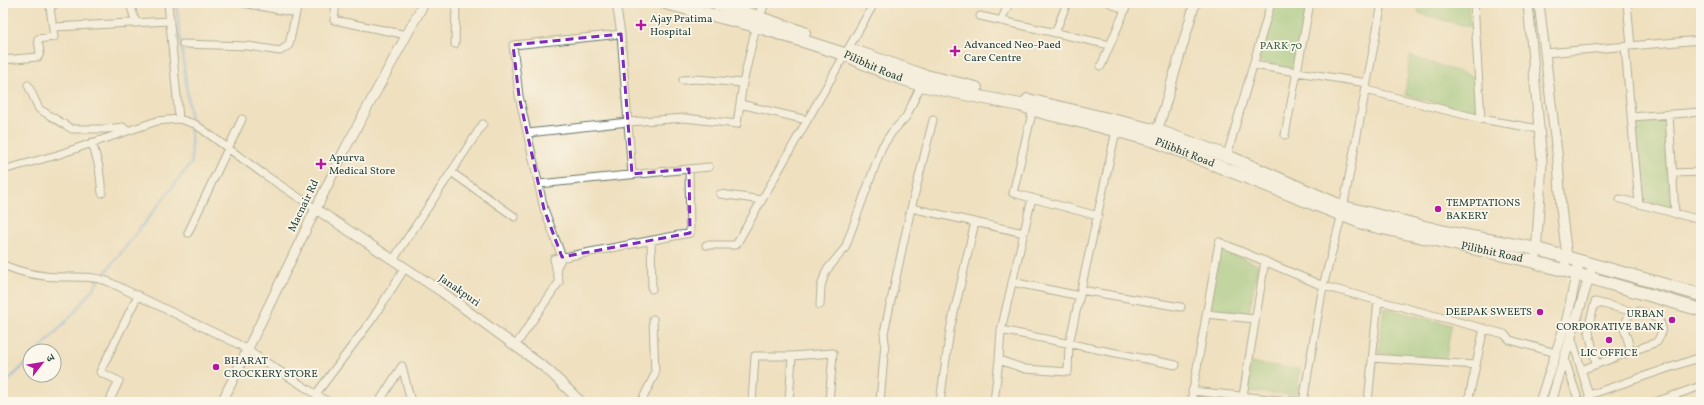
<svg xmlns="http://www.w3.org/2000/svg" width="1704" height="405" font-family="Vollkorn,'Noto Serif Devanagari',serif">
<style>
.green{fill:#8dc87d;stroke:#568258}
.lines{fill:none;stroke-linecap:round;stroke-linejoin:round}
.stream{stroke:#69a7db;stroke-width:2.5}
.minor-casing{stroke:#687665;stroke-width:9}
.tertiary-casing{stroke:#687665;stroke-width:11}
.trunk-casing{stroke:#687665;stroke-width:14}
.minor{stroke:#fff;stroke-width:7}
.tertiary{stroke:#fff;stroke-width:9}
.trunk{stroke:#fff;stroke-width:12}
.marked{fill:none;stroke:#7b2cbf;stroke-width:3;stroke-dasharray:8 5;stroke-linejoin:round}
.poi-dot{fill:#b5179e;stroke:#fbf7ec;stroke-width:1.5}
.labels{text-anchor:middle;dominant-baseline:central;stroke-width:3.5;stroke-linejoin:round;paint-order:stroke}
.poi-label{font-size:11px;fill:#1f3d34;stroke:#fbf7ec;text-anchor:start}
.park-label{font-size:11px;fill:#3a6046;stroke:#fbf7ec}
.street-label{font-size:11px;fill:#1f3d34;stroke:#fbf7ec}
</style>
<rect width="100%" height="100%" fill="#fbf7ec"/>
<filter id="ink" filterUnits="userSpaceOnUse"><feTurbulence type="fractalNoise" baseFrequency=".025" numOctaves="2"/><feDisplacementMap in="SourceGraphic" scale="8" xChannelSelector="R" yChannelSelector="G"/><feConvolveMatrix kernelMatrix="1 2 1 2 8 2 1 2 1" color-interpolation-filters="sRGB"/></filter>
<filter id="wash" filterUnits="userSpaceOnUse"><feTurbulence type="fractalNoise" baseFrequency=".012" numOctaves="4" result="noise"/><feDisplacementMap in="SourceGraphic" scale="16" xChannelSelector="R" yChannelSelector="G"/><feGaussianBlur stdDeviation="0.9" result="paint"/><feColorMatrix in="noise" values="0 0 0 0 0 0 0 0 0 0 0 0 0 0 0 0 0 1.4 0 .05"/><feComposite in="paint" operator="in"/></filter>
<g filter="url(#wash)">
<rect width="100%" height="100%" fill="#efe0c0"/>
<path class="green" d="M1277,3H1307L1294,69L1258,61Z
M1420,3H1468L1470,27L1418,13Z
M1410,56L1474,77L1476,113L1405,95Z
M1663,119L1671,208L1642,200L1636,121Z
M1221,249L1258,265L1249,312L1209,310Z
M1384,308L1451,325L1446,358L1378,353Z
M1251,363L1300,369L1297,395L1248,391Z"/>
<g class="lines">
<path class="stream" d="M38,351L73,314L192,162L190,115L176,3
M3,386L30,359"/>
</g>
</g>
<g filter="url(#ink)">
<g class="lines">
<g class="minor-casing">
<path id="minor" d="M128,3L131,7L136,23
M168,3L179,119
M243,3L296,13
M336,3L334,20L407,35
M616,3L621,34L632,174
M1110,3L1125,10
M1474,3L1481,119
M1627,3L1631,46
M980,16L1110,45
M1001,21L1009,3
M54,27L170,21
M1055,33L1067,3
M183,44L248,46L280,51L289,45L298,3
M455,44L456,5L455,3
M1625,47L1639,204
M1545,53L1701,40
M3,60L38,57L40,53L38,39L54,37L50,7L57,3
M1253,65L1367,83
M1101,66L1128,3
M683,80L696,79L743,83
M28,85L39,109L72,129H107L123,127L127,131
M1366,90L1481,119L1539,129
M740,104L807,120
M1033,109L1013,193L1098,216
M1669,114L1675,214
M1631,117L1701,112
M528,133L628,122L685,118L737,124L743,83L756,26
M1285,135L1310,3
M92,142L99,167L102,193
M1226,159L1271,3
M3,170L57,155L157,121L179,119L195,124L262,173L316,209
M451,172L515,217
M1673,173L1701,172
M539,184L709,167
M720,194L762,200
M1032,198L1001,330L999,360L1025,369L1068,372L1069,344L1116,131
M1620,199L1701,220
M911,208L1024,233
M188,233L242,119
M651,241L652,289
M706,245H736L872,7
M393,260L483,124
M3,265C22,273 40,277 61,277C77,277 91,276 107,281L236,343L328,402
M556,269L562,257L544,209L519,96L513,45L621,34
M1012,282L1080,296
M1081,290L1181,307
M820,305L821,286L826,271L845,248L882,147L892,132L906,117L921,85
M1206,314L1255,319
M1001,330L1176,365
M1572,339L1591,402
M515,346L559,282L554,259L690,233L689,169
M1372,358L1476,365
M1565,360L1579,402
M1596,363L1588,328L1595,302L1630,311L1624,328L1631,351
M1581,370L1657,342C1668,323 1658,316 1639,311
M1192,391L1300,402
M316,394L373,318L405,268
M1589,395L1701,357
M109,402L119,381L100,372L138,295
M379,402L402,366L411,402
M641,402L655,374L653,319
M752,402L755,356H792L833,353L829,402
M789,402L792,356
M880,402L885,343L884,333L910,213L933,120
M940,402L950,330L975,222
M994,402L999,360
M1191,402L1219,242L1323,286L1504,334L1510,340L1556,353
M1242,402L1265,261
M1303,402L1323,286L1342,214L1382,3
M1368,402L1378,300
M1468,402L1484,328
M1655,402L1701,386"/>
</g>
<g class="tertiary-casing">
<path id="tertiary" d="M1528,3L1542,162L1536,255
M1539,3L1558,161L1561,208L1567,257L1564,270
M757,22L764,3
M1156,136L1195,3
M316,209L442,292L548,370L581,402
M222,402L345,149L424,3
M1540,402L1567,319L1579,261
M1551,402L1591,271"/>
</g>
<g class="trunk-casing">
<g id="trunk">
<path id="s1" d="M665,3L756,26L844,54L886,73L921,85L1020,105L1045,113L1099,126L1155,141L1365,224L1535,262L1701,310"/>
<path d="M716,3L804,33"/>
<path d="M854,51L922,75L976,88"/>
<path d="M1028,100L1158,131L1227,156L1343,207L1445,232L1537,249L1701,295"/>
</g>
</g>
<use href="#minor" class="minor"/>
<use href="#tertiary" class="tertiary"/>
<use href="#trunk" class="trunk"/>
</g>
</g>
<path d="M0 0H1704V405H0ZM621,34L632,174L689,169L690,233L562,257L544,209L519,96L513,45Z" fill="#efe0c0" fill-opacity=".55" fill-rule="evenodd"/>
<path class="marked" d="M621,34L632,174L689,169L690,233L562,257L544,209L519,96L513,45Z"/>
<g class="poi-dot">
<path d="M639 19h4v4h4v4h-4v4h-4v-4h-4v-4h4z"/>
<path d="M953 45h4v4h4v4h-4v4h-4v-4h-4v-4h4z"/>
<path d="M319 158h4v4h4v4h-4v4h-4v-4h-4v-4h4z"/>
<circle cx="1438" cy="209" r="4"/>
<circle cx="1540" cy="312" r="4"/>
<circle cx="1672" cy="320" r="4"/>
<circle cx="1609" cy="340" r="4"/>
<circle cx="216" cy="367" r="4"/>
</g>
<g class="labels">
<g class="poi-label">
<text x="650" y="19">Ajay Pratima<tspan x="650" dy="13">Hospital</tspan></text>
<text x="964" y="45">Advanced Neo-Paed<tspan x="964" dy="13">Care Centre</tspan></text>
<text x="329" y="158">Apurva<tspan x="329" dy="13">Medical Store</tspan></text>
<text x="1446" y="203">TEMPTATIONS<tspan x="1446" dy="13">BAKERY</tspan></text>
<text x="1532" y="312" text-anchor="end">DEEPAK SWEETS</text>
<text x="1664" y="314" text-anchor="end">URBAN<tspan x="1664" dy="13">CORPORATIVE BANK</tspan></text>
<text x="1609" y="353" text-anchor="middle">LIC OFFICE</text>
<text x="224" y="361">BHARAT<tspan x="224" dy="13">CROCKERY STORE</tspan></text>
</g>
<g class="park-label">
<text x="1281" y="46">PARK 70</text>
</g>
<g class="street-label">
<text stroke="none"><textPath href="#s1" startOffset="218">Pilibhit Road</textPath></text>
<text stroke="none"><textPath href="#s1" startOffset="542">Pilibhit Road</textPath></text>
<text transform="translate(304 206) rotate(-64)">Macnair Rd</text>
<text stroke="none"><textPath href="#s1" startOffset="866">Pilibhit Road</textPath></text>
<text transform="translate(459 291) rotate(35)">Janakpuri</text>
</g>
</g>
<rect width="1704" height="405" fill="none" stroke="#fbf7ec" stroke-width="16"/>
<g transform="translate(42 363) rotate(59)"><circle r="19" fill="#fbf7ec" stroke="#a3ada2"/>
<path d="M0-3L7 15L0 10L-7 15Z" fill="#b5179e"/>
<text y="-6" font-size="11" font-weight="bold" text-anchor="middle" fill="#1f3d34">उ</text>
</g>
</svg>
